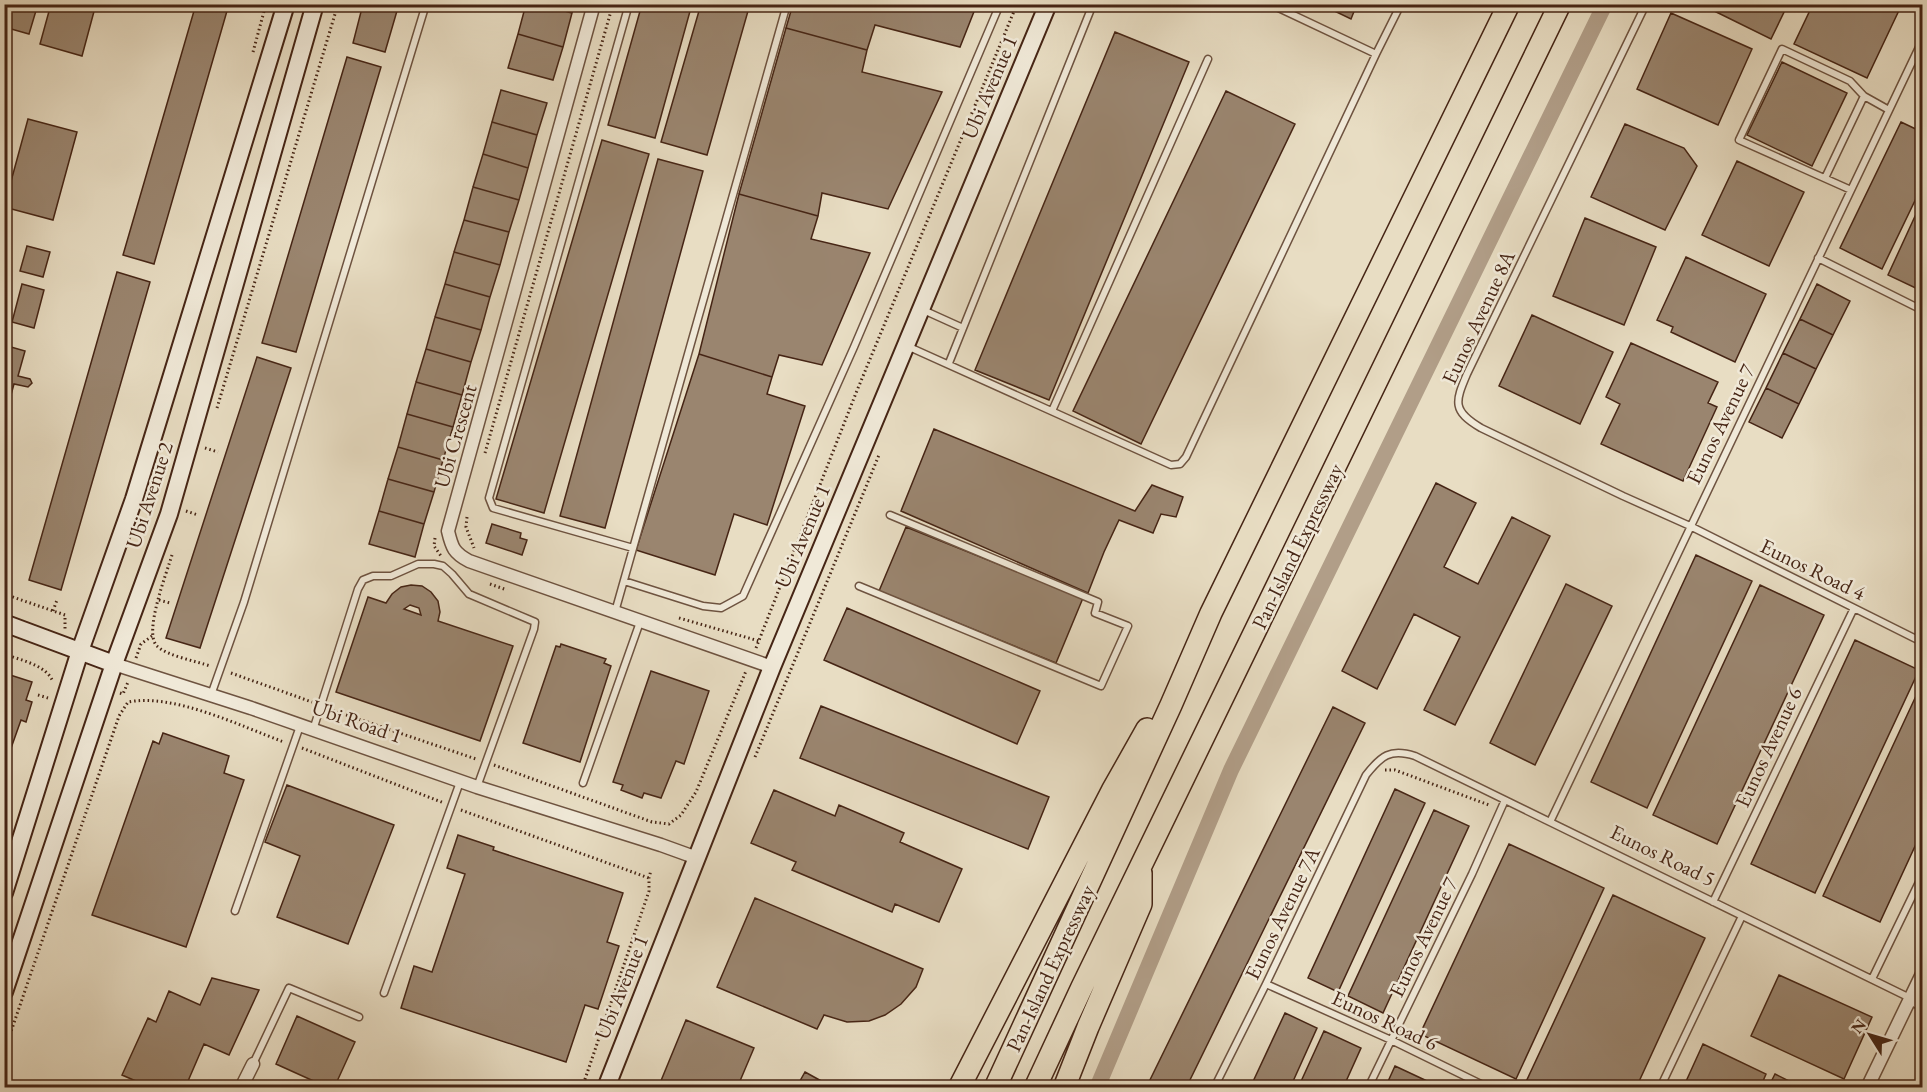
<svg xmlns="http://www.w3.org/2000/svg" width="1927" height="1092" font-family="'EB Garamond',serif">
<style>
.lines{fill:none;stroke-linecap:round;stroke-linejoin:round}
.canal{stroke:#b19e88;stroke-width:16}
.building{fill:#9a856f;stroke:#462515;stroke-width:1.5;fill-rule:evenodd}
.lane-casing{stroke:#6e5340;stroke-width:9}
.street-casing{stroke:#6e5340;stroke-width:15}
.secondary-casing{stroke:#462515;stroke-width:20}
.highway-casing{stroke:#462515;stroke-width:24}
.path{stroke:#462515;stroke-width:3;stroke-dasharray:1.5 3;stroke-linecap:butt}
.lane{stroke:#f0e9d8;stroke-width:6}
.street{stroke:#f0e9d8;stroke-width:12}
.secondary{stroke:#f0e9d8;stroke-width:16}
.highway{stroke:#e8ddc3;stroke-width:21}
.labels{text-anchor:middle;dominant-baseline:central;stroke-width:5;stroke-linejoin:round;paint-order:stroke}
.street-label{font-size:21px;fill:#462515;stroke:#f0e9d8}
</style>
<rect width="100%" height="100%" fill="#e8ddc3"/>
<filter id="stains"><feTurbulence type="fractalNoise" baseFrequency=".00333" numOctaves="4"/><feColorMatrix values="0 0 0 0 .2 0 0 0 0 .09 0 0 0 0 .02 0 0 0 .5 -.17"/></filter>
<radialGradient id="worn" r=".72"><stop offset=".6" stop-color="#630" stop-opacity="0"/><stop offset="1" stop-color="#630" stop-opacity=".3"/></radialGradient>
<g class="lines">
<path class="canal" d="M1097,1088L1231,770L1605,4"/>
</g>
<path class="building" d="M4,4H38L29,34L4,27Z
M51,4H96L82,56L40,44Z
M196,4H229L154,264L123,255Z
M363,4H399L385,52L353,43Z
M526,4H540L572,13L563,47L518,34Z
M540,4H575L572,13Z
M642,4H692L655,138L608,125Z
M701,4H750L707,155L661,142Z
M793,4H977L960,47L875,25L867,50L786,28Z
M1320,4H1357L1351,19Z
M1700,4H1788L1771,39Z
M1813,4H1902L1867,78L1794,44Z
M1671,13L1752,49L1718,125L1637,89Z
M786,28L867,50L862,72L942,92L888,209L822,193L818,216L739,194Z
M1115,32L1189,62L1049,400L975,370Z
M518,34L563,47L553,80L508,68Z
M347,57L381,67L296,352L262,343Z
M1782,62L1847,93L1812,166L1747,135Z
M501,90L547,103L537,135L492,122Z
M1226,91L1295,124L1141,444L1073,411Z
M28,119L77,132L53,220L4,207Z
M492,122L537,135L528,168L483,154Z
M1901,122L1922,132V186L1882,269L1840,248Z
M1625,124L1684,148L1697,166L1665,230L1591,197Z
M602,140L649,154L544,513L496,499Z
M483,154L528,168L519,200L473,187Z
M658,159L703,171L605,528L560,516Z
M1737,161L1804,192L1769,266L1702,235Z
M473,187L519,200L509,232L464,220Z
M739,194L818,216L811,239L870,253L822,365L779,355L772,377L699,354Z
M1922,201V291L1888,275Z
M1585,218L1656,247L1624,325L1553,296Z
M464,220L509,232L500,265L454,252Z
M27,246L50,252L43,277L20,271Z
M454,252L500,265L490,297L445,284Z
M1686,257L1766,294L1735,362L1671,332L1673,327L1657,320Z
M117,272L150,282L61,590L29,580Z
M22,284L44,290L34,328L12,322Z
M445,284L490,297L481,330L435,317Z
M1817,284L1850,301L1833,335L1800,319Z
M1532,315L1613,352L1580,424L1499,386Z
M435,317L481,330L471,362L426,349Z
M1800,319L1833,335L1816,369L1783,353Z
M1631,343L1718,382L1708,403L1717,407L1683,481L1601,444L1620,404L1606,397Z
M4,345L25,351L18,376L30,379L32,383L28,387L14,384L4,420Z
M426,349L471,362L462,395L416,382Z
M1783,353L1816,369L1799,404L1766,388Z
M699,354L772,377L767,394L805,406L767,525L734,514L715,575L636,550Z
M257,357L291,368L200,648L166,638Z
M416,382L462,395L453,427L407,414Z
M1766,388L1799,404L1782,438L1749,422Z
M407,414L453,427L443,460L398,447Z
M934,429L1135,511L1152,485L1183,497L1176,517L1161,514L1153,533L1119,520L1104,552L1088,593L901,511Z
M398,447L443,460L434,492L388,479Z
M388,479L434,492L424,524L379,511Z
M1436,483L1476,503L1444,567L1478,584L1512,517L1550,536L1455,725L1424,710L1460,637L1414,614L1377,689L1342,671Z
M379,511L424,524L415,557L369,544Z
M492,524L521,533L520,538L527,540L522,555L486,543Z
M906,527L1083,598L1056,663L879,591Z
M1696,555L1752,581L1647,808L1591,782Z
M1566,584L1612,606L1535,765L1490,743Z
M411,585L422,586L431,592L438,601L440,612L438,621L513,646L480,741L336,692L368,597L386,603L392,594L401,587ZM410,605L419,608L421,615L404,609Z
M1760,585L1824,615L1717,844L1653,815Z
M847,608L1040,691L1017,744L824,660Z
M1855,640L1919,670L1815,893L1751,864Z
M561,644L606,659L604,663L611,666L580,762L523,743L556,646L560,647Z
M651,671L709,691L684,764L676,761L661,798L644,793L642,798L621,790L623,785L613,782Z
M4,673L32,682L26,700L32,702L26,722L21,720L4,768Z
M1922,683V831L1880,922L1823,896Z
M821,706L1049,797L1028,849L800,758Z
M1333,707L1365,723L1186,1088H1146Z
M163,733L229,756L224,773L244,780L186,947L92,915L153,741L159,744Z
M287,785L394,825L348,944L277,917L300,856L265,842Z
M1395,789L1425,803L1338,992L1308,978Z
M774,790L835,816L839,805L904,833L900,842L962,869L939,922L895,904L892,912L792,870L796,862L751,843Z
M1434,810L1469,826L1383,1013L1348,996Z
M458,835L494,847L493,850L623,893L607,942L619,946L598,1009L585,1005L566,1062L401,1008L414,966L432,972L465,874L447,868Z
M1509,844L1604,888L1516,1079L1420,1034Z
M1613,895L1705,938L1636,1088H1533L1525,1084Z
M755,898L923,969L916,987L901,1004L885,1015L869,1021L847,1022L824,1015L817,1029L717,987Z
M1779,975L1872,1017L1844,1079L1751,1036Z
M212,978L259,990L229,1055L204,1044L185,1088H152L122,1075L148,1018L156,1022L169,991L200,1005Z
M1285,1013L1317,1028L1290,1088H1250Z
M297,1016L355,1042L334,1088H329L276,1064Z
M686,1020L754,1048L737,1088H658Z
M1324,1031L1361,1048L1343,1088H1298Z
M1703,1044L1766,1074L1760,1088H1683Z
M1395,1066L1442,1088H1385Z
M805,1072L834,1088H796Z
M1775,1074L1803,1088H1768Z"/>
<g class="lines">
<g class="lane-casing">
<path id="lane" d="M629,4L489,498L493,508L633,548
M1270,4L1376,54
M1646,4L1467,374C1455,402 1452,411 1481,428L1623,496L1690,526L1922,642
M1825,178L1864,96
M1851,190L1739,140L1782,49L1850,81L1864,96L1889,110
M1818,258L1922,310
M921,309L963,328
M907,346L1171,465L1180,464L1186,457L1376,54L1401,4
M949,363L1093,4
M1052,411L1208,59
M624,581L703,606L721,608L743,596L854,347L1000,4
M859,586L1101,686L1128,626L1095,613L1098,602L890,515
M615,612L787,4
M211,695L244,602L426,4
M313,730L358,589L363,580L373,576H391L418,564H434L443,566L452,574L469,594L535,622L534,629L477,787
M583,783L640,622
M1550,822L1922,41
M1713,902L1854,608
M235,911L300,726
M1872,979L1922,876
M1266,984L1391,1040L1489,1088
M384,993L460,782
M253,1064L289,988L359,1017
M1214,1088L1266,984L1366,775C1381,756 1390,748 1415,756L1910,998
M1368,1088L1472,874L1505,800
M1660,1088L1742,916"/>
</g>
<g class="street-casing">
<path id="street" d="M594,4L448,531C452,548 454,553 469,561L772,667
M114,664L251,708L477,787L661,845L697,858
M1910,998L1922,1004
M241,1088L253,1064
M1867,1088L1922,974"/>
</g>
<g class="secondary-casing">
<path id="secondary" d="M4,623L114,664
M4,893L80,651L134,499L286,4
M4,992L114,664L169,514L315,4
M606,1088L772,667L1048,4"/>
</g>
<g class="highway-casing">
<path id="highway" d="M959,1088L1112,791L1147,729
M995,1088L1171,705L1211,613L1509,4
M1035,1088L1082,987L1560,4
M1064,1088L1088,1027L1141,904V873"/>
</g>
<path class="path" d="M253,52L266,4
M217,408L338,4
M205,448L218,452
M485,453L613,4
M186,511L198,515
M467,517L466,527L474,548
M435,538L434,546L441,556
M172,555C167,572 143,633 157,646C167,656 196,661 210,666
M490,584L507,590
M4,594L65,615V630
M159,600L170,603
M53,611L57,600
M679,618L759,641
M756,648L856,393L1017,4
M4,654C20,660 47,665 53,682
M136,658L141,644L152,636
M231,673L312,702
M120,693L123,694L128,682
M38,695L48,698
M329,709L476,759
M302,748L444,803
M755,757L879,455
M494,765L652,822L669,824L681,815L696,792L746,671
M1385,770H1395L1489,805
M461,810L649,878
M4,1052L119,716L128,702C174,693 240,726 284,742
M582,1088L649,891V878L651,870"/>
<use href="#lane" class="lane"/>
<use href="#street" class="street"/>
<use href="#secondary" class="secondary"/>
<use href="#highway" class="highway"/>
</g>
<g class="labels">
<g class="street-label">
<text transform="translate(989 87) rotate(-67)">Ubi Avenue 1</text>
<text transform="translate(1478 317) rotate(-65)">Eunos Avenue 8A</text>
<text transform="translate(1720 424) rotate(-64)">Eunos Avenue 7</text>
<text transform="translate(455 436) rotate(-74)">Ubi Crescent</text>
<text transform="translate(149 495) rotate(-72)">Ubi Avenue 2</text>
<text transform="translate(802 536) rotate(-67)">Ubi Avenue 1</text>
<text transform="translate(1297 546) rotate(-64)">Pan-Island Expressway</text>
<text transform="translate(1813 569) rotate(26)">Eunos Road 4</text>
<text transform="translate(357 721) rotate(19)">Ubi Road 1</text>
<text transform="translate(1768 747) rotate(-65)">Eunos Avenue 6</text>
<text transform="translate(1663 855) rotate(26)">Eunos Road 5</text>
<text transform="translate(1282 913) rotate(-64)">Eunos Avenue 7A</text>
<text transform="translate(1423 937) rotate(-64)">Eunos Avenue 7</text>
<text transform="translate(1050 968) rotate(-65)">Pan-Island Expressway</text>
<text transform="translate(621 987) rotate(-68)">Ubi Avenue 1</text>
<text transform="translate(1385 1020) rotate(25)">Eunos Road 6</text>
</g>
</g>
<rect width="1927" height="1092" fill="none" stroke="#e8ddc3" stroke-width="24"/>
<rect x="6" y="6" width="1915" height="1080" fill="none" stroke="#462515" stroke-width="3"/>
<rect x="12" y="12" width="1903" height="1068" fill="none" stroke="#462515" stroke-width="1.5"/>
<g transform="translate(1870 1035) rotate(307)" stroke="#f0e9d8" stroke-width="4.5" paint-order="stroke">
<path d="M0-4.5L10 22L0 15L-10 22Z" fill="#462515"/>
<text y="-9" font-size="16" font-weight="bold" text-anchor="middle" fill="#462515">N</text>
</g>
<rect width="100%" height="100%" filter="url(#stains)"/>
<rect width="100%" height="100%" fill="url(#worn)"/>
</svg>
